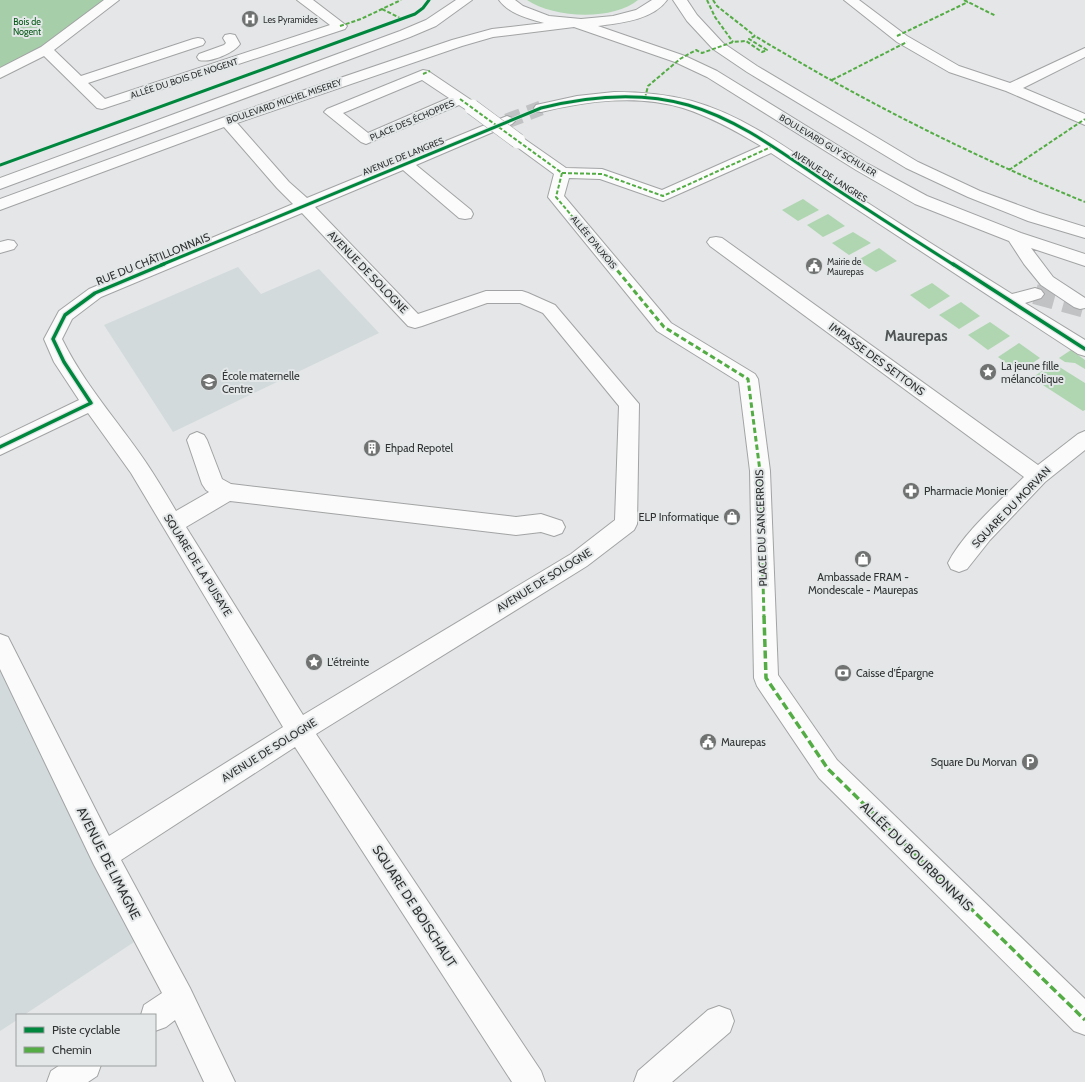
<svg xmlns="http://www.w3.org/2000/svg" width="1085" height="1082" font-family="Cabin,sans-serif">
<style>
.built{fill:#d2dadc}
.green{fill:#afd6b1}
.forest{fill:#a6cfa9}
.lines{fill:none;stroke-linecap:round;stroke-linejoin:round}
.minor-tunnel-far1{stroke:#c0c2c3;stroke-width:15;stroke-dasharray:15 8;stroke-linecap:butt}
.minor-tunnel{stroke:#c0c2c3;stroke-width:20;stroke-dasharray:20 10;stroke-linecap:butt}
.minor-casing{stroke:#a2a3a4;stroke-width:2}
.minor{fill:#fbfbfb;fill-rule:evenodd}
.minor-bridge-casing{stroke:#a2a3a4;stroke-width:16;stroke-linecap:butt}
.minor-bridge{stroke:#fbfbfb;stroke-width:15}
.quiet-far2{stroke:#54ac45;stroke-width:2;stroke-dasharray:4 2;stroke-linecap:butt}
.quiet-far1{stroke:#54ac45;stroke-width:3;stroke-dasharray:5.5 3;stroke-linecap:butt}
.quiet{stroke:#54ac45;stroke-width:3.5;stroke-dasharray:8 3.5;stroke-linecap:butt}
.cycleway-far1-casing{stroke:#e3e7e8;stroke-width:4.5}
.cycleway-casing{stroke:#e3e7e8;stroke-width:6}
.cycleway-far1{stroke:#00873e;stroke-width:3}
.cycleway{stroke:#00873e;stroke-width:3.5}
.labels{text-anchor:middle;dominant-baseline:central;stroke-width:4;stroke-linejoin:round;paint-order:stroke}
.far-poi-label{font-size:9px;fill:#313333;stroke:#e3e7e8;text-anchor:start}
.far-park-label{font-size:9px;fill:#055816;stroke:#e3e7e8}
.far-street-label{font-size:9px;fill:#313333;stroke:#e3e7e8}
.street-label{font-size:11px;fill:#313333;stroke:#e3e7e8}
.poi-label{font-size:11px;fill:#313333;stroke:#e3e7e8;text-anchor:start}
.near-street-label{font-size:13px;fill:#313333;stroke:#e3e7e8}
.district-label{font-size:15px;font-weight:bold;fill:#515555;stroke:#e3e7e8}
</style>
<rect width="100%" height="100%" fill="#e4e6e7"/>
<path class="built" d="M238,267L261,294L319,269L379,333L173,432L104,325Z
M0,649L143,936L24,1015H17V1020L0,1031Z"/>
<path class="green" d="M527,0H638C613,21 553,18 527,0Z
M803,199L819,210L798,221L782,210Z
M828,214L845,226L823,237L807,225Z
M853,232L871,243L849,255L832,243Z
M879,248L897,261L876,272L858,260Z
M932,283L950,296L929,309L910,295Z
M961,302L980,316L959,329L939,315Z
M990,322L1010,336L988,350L968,335Z
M1019,343L1040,358L1019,372L998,357Z
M1071,350L1085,360V369L1075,363L1065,362L1059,358Z
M1053,363L1085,383V410L1083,411L1032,378Z"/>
<path class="forest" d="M0,0H107L27,60L0,74Z"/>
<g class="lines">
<path class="minor-tunnel-far1" d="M507,121L541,108"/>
<path class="minor-tunnel" d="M1035,294L1085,308"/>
<g class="minor-casing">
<path id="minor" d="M104,0H119L54,50L81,76L193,39L198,38L203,39L205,42L203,45L88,83L105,99L330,25L297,0H313L347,26L345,29L102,109L97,108L44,56L0,78V68L41,47Z
M456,0H472L436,26L410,37L0,189V178L400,31L426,20Z
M499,0H515L523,6L549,16L581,19L613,16L636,10L652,0H667C653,20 620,23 598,26L685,56L717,71L868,164L927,196L1021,233L1085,254V266L1031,248L1053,277L1085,298V308L1080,309L1074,307L1041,285L1024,264L1009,241L915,204L856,170L707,77L675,62L574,27L493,37L462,46L237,123L289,182L307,198L502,118L507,116L512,118L515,121L512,124L416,165L471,210L473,214L471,218L465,219L459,218L403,170L315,207L418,314L486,291H522L528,293L555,305L639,404L637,524L634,530L587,566L316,734L541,1071L545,1082H512L295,747L121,860L190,988L235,1082H204L175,1020L166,1027L155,1031V1015H141L144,1005L162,993L94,865L0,669V634L8,637L109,836L283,727L131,473L88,413L0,455V438L79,400L54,362L44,339L59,311L89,289L293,204L277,188L224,127L0,210V199L222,118L452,40L492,29L544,23C529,19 509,14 499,0ZM302,213L408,326L415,328L422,326L487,303H520L543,313L619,406L615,520L571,554L303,715L186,527L230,501L516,535L541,532L554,536L562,533L565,527L562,521L541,514L516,517L231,484L222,479L207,440L204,435L197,432L190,435L187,440L202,484L206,490L209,492L176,511C166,494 156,477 145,461C117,420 84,384 62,339L72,319L101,297Z
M673,0H687L697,15L723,43L757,66L918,162L980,191L1040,213L1085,227V238L1028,221L968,197L906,168L747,72L713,49L687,21Z
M844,0H859L907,36L959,66L1010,83L1085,48V57L1023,88L1085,114V125L1006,91L949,72L897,42Z
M230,34L235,35L240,44C234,53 210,63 199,60L197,57L199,54L224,45L226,43L223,38L225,35Z
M423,70L428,71L477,104L479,107L477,110C469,112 465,109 459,105L366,144L361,142L324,112L327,109ZM422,80L449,98L368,133L343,113Z
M614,92C641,92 666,94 692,101C752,118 803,160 854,194C906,228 959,261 1012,294L1035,288L1041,290L1044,294L1041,298L1025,303L1085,340V356L1078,354L771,153L663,201L600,179L569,178L564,196L671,323L755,374L758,379L770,471L778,675L837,760L1085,999V1035L1074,1031L819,778L757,686L754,678L750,471L739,382L657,331L548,197L554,174L513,144L510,141L513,138L518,136L523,138L566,168L602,169L662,190L761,146C736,131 711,117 683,108C637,94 587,101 541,112L536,111L534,108L536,105L577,96Z
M716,237L722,238L1038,465L1078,434L1085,431V450L1045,482L990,540L967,569L959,572L951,569L948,563C963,533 1000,501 1024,477L710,246L707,242L710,238Z
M8,240L14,241L17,245L14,249L0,253V242Z
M719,1006L730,1010L734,1021L730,1032L672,1082H634L638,1071L708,1010Z
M60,1065H101L97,1076L88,1082H47L51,1071Z"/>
</g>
<use href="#minor" class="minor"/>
<g class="minor-bridge-casing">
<path id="minor-bridge" d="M472,107L518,141"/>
</g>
<use href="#minor-bridge" class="minor-bridge"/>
<path class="quiet-far2" d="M707,0L715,17L733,42
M713,0L717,6L755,36
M964,0L996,16
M382,9L402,19
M340,26L361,19L401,0
M897,36L968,2
M423,74L430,71
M832,80L907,42
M645,98L648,86L680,59L696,50L702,53L733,42L746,41L762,52L767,50L749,39L755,36C861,100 970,155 1085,202
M460,99L562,173
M1009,170L1085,119
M562,173L556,197L613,265
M562,173L602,174L663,196L771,147"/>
<path class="quiet-far1" d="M612,264L664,327L748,379L760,471L764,617"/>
<path class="quiet" d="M764,616L766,678L828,769L1085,1020"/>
<g class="cycleway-far1-casing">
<path id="cycleway-far1" d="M0,165L415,14L423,8L429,0
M161,265L541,108C589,96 639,91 688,105C740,120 785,155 830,185C871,212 913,239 954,265"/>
</g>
<g class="cycleway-casing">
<path id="cycleway" d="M953,264L1085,349
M0,447L91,403L64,362L53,339L65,315L95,293L164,264"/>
</g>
<use href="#cycleway-far1" class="cycleway-far1"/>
<use href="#cycleway" class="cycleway"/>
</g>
<defs>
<g id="hospital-disc" transform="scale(0.9)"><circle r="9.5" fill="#707272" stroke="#e3e7e8"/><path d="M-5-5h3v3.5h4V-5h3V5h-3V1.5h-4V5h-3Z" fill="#fff"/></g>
<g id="civic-disc" transform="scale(0.9)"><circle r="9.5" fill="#707272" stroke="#e3e7e8"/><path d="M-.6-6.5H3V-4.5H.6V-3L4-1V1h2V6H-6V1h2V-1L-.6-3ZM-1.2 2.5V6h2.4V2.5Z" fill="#fff"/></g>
<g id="sight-disc" transform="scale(0.9)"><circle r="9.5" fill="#707272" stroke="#e3e7e8"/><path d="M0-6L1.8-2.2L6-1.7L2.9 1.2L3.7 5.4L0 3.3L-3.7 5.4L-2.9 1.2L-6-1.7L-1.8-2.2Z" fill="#fff"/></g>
<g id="school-disc" transform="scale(0.9)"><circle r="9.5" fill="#707272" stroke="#e3e7e8"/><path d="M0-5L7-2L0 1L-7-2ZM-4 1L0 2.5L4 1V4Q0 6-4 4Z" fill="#fff"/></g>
<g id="building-disc" transform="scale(0.9)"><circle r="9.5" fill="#707272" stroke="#e3e7e8"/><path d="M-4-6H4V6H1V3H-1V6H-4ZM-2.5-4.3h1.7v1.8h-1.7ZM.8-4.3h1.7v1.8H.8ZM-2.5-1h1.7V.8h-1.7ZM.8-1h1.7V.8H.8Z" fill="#fff"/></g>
<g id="pharmacy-disc" transform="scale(0.9)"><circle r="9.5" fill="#707272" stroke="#e3e7e8"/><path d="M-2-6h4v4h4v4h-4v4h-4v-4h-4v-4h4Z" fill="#fff"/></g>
<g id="shop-disc" transform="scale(0.9)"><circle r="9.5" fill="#707272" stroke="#e3e7e8"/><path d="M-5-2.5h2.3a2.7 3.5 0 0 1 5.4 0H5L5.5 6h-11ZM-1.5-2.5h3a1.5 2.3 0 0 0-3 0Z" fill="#fff"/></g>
<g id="bank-disc" transform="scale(0.9)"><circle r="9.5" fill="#707272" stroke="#e3e7e8"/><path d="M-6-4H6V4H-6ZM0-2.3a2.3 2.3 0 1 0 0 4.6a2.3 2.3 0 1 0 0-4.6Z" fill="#fff"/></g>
<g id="parking-disc" transform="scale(0.9)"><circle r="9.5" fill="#707272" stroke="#e3e7e8"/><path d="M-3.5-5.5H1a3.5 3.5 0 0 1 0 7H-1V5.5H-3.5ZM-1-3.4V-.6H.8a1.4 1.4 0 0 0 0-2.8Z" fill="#fff"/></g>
</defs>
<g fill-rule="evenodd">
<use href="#hospital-disc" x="250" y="19"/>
<use href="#civic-disc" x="814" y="266"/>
<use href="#sight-disc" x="988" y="372"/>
<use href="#school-disc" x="209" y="382"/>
<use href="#building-disc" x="372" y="448"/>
<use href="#pharmacy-disc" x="911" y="491"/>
<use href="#shop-disc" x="732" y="517"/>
<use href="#shop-disc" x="863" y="559"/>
<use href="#sight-disc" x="314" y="662"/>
<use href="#bank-disc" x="843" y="673"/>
<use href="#civic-disc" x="708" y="742"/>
<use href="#parking-disc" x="1030" y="762"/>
</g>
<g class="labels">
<g class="far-poi-label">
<text x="263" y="19">Les Pyramides</text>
<text x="827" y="261">Mairie de<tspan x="827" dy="10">Maurepas</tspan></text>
</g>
<g class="far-park-label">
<text x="27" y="21">Bois de<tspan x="27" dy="10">Nogent</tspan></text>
</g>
<g class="far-street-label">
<text transform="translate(184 78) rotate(-18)">ALLÉE DU BOIS DE NOGENT</text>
<text transform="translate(284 101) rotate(-19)">BOULEVARD MICHEL MISEREY</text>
<text transform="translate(412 120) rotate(-23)">PLACE DES ÉCHOPPES</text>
<text transform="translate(828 145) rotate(31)">BOULEVARD GUY SCHULER</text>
<text transform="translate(403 156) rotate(-22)">AVENUE DE LANGRES</text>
<text transform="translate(830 176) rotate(33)">AVENUE DE LANGRES</text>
<text transform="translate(594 242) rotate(50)">ALLÉE D'AUXOIS</text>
</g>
<g class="street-label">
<text transform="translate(153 259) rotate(-22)">RUE DU CHÂTILLONNAIS</text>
<text transform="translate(368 272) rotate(46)">AVENUE DE SOLOGNE</text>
<text transform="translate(877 359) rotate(36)">IMPASSE DES SETTONS</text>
<text transform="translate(1011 507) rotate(-46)">SQUARE DU MORVAN</text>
<text transform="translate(761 528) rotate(-92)">PLACE DU SANCERROIS</text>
<text transform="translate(198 565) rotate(58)">SQUARE DE LA PUISAYE</text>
<text transform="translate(544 580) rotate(-32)">AVENUE DE SOLOGNE</text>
<text transform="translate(269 750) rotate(-32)">AVENUE DE SOLOGNE</text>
</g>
<g class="poi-label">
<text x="1001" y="366">La jeune fille<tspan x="1001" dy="13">mélancolique</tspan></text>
<text x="222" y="376">École maternelle<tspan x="222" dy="13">Centre</tspan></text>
<text x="385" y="448">Ehpad Repotel</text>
<text x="924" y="491">Pharmacie Monier</text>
<text x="719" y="517" text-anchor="end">ELP Informatique</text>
<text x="863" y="577" text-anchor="middle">Ambassade FRAM -<tspan x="863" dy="13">Mondescale - Maurepas</tspan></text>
<text x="327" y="662">L'étreinte</text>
<text x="856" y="673">Caisse d'Épargne</text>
<text x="721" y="742">Maurepas</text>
<text x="1017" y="762" text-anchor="end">Square Du Morvan</text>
</g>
<g class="near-street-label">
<text transform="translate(917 856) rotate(44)">ALLÉE DU BOURBONNAIS</text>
<text transform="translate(109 863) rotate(63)">AVENUE DE LIMAGNE</text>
<text transform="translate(415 906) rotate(57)">SQUARE DE BOISCHAUT</text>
</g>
<g class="district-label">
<text x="916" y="336">Maurepas</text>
</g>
</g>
<rect x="16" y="1014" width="140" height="52" fill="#e3e7e8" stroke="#9c9fa0"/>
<rect x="24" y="1027" width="20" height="6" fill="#00873e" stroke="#9c9fa0"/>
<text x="52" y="1034" font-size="12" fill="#313333">Piste cyclable</text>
<rect x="24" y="1047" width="20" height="6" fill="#54ac45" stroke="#9c9fa0"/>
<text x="52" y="1054" font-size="12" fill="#313333">Chemin</text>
</svg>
